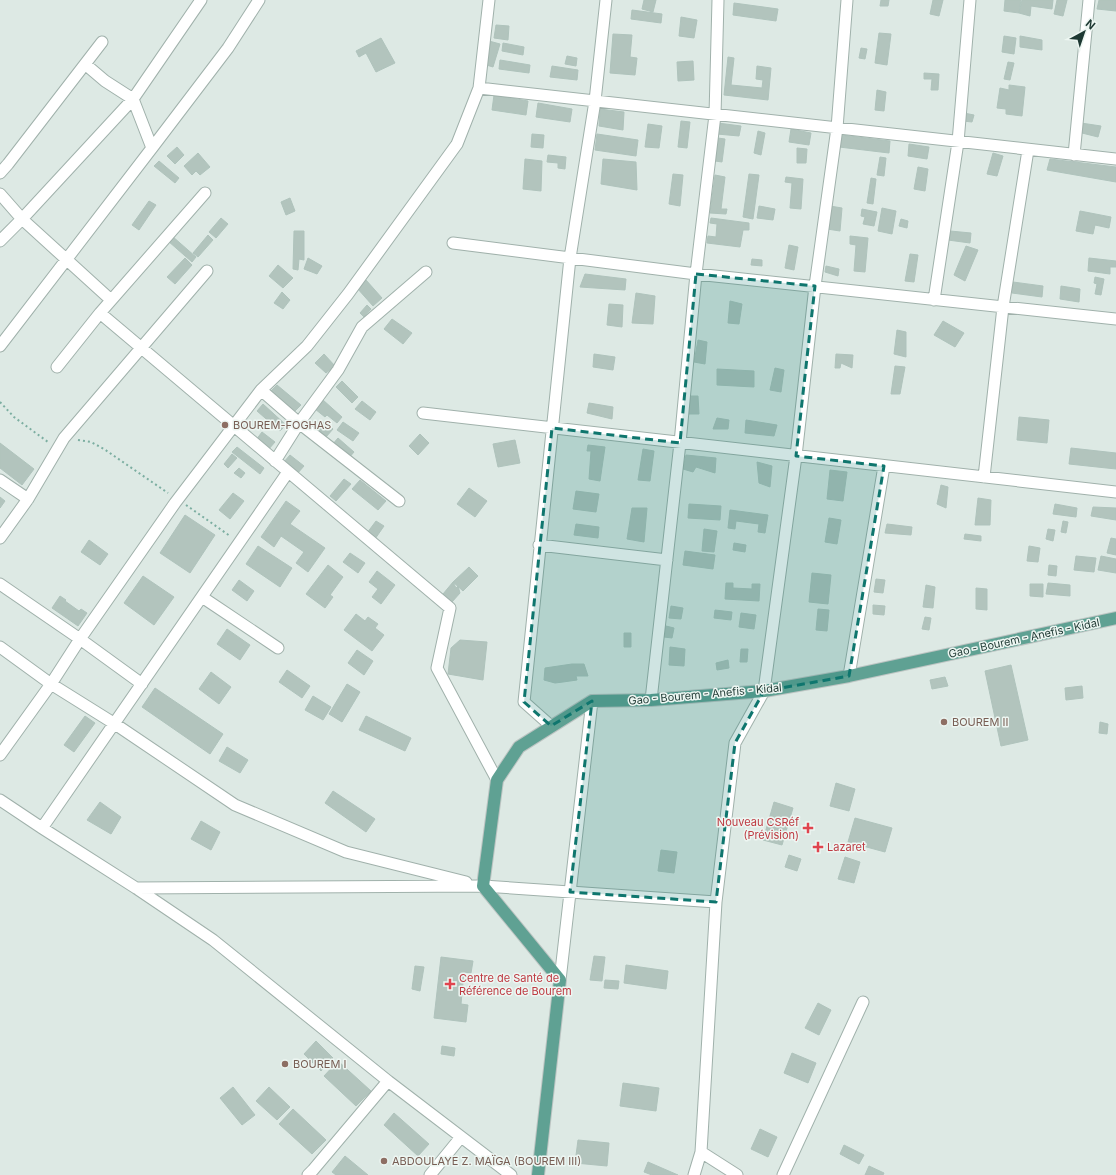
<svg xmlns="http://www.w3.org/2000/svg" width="1116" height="1175" font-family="Inter,sans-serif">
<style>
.building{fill:#b2c4bd;stroke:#afc3bc}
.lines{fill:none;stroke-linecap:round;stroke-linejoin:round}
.minor-casing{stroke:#a0b1ab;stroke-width:13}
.primary-casing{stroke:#bcc4c2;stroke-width:14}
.path{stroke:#7caea1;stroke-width:2;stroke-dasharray:2 3;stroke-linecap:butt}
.minor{stroke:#fff;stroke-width:11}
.primary{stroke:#5fa193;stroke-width:12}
.marked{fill:#0f766e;fill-opacity:0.2;stroke:#0f766e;stroke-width:3;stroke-dasharray:8 5;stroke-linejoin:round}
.education-dot{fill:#8d6e63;stroke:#edf6f2;stroke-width:1.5}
.health-dot{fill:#e0444e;stroke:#edf6f2;stroke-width:1.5}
.labels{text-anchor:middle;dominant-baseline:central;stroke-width:3;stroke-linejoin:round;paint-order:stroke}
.education-label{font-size:11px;fill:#785e54;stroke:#edf6f2;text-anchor:start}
.street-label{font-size:11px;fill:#1e3933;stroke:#edf6f2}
.health-label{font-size:11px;fill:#be3a42;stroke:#edf6f2;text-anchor:start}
</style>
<rect width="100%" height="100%" fill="#dde9e4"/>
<path class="building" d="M644,0H656L653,12L642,9Z
M881,0H889L888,6H880Z
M933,0H943L939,16L930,14Z
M1005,0H1021L1019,13L1004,11Z
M1022,0H1053L1052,9L1031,6L1030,16L1019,13Z
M1057,0H1067L1063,16L1054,14Z
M1099,0H1116V11L1097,9Z
M734,3L778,9L776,21L733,15Z
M632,10L662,14L661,23L631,19Z
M681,17L697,20L694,38L679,36Z
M496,25L509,26L508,40L494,38Z
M879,33L891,34L887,65L875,63Z
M613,34L632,35L630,57L637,58L635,75L610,73Z
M1004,36L1016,38L1014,54L1002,52Z
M1020,36L1042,40V50L1020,47Z
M381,38L395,63L376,72L366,53L359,57L356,51Z
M489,41L500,44L493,67L483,64Z
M503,43L524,47L523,55L502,51Z
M861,48L867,49L865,59L859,58Z
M567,56L577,58L576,66L565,64Z
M728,57L734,58L731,85L762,88L763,80L756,79L757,66L771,68L768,100L724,95Z
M500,60L530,65L529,73L499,69Z
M693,61L694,80L678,81L677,62Z
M1008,62L1014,63L1010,80L1004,79Z
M552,66L578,70L577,80L550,77Z
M924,73L939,74L938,90H931L932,79H924Z
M1009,85L1025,87L1022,116L1006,114V109L997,108L1000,88L1009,90Z
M877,90L886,92L884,111L875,110Z
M494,95L528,101L526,115L492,110Z
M538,103L572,109L570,122L536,117Z
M600,109L624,112L623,130L599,126Z
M964,113L974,115L972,122L963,121Z
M681,121L690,122L687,148L678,147Z
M718,123L741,126L739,136L717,134Z
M1081,123L1101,126L1098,137L1078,132Z
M648,124L662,126L659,148L645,147Z
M791,129L811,133L809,145L789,142Z
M758,131L765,133L761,155L754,153Z
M532,134L544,135L543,148L531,147Z
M597,134L638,140L636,156L595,150Z
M841,135L890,141L889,153L839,147Z
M718,138L725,139L722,162L715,161Z
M909,144L929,147L927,159L908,156Z
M177,147L184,155L175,164L167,156Z
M797,148L807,149L806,163H797Z
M198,153L210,167L200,175L196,171L192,175L184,166Z
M993,153L1003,156L997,176L987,174Z
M548,155L566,157L565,169L558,168V163L547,162Z
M880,157L886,158L884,176L877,175Z
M525,159L542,161L541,191L523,189Z
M603,159L636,162L637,190L601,184Z
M1050,159L1116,167V182L1047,170Z
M159,161L179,178L175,183L154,166Z
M918,167L928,169L925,191L914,189Z
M673,174L683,175L680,206L669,204Z
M749,174L759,175L753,219L743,217Z
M715,175L725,177L721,209H727L726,214L710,213Z
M786,177L803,179L801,209L790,208L792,183L785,182Z
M871,178L876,179L873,204L867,203Z
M290,198L295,211L286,215L281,202Z
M149,201L156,205L139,230L132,225Z
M759,206L775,209L773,220L757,218Z
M830,206L842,208L840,231L827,229Z
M882,208L896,211L892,234L878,231Z
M862,209L877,212L874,226L863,224L865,217L861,216Z
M1080,211L1111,217L1109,228L1095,225L1093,234L1076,231Z
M221,218L228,224L216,238L209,232Z
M711,218L749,223V230H743L740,247L707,243L708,236L716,237L717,224L710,223Z
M901,219L908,221L907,228L899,226Z
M294,231H304V260L299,259L298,270L293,269Z
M950,231L971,233L970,243L948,240Z
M208,235L213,240L198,257L193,253Z
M172,236L196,257L192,262L168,241Z
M850,236L868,238L865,272L854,271L856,245L850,244Z
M789,245L798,247L794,270L785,268Z
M966,246L978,250L965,281L954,275Z
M910,254L918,255L914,282L905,281Z
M185,258L192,265L175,284L167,277Z
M308,258L322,266L317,274L304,269Z
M1089,258L1116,261V267H1110V274L1088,271Z
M752,259L762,260V266L751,265Z
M278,265L293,278L283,288L269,276Z
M826,266L839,269L838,276L825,272Z
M585,274L626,279L625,290L580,287Z
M1095,277L1104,279L1101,295L1095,294L1097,284L1094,283Z
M366,280L382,298L373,306L357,288Z
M1013,282L1043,286L1042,297L1012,293Z
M1061,286L1080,289L1079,302L1060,299Z
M282,292L290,300L283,309L274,303Z
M636,293L655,296L653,324L632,323Z
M730,301L742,304L739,324L728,323Z
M609,304L623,305L622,327L607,325Z
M367,305L371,309L364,317L360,313Z
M392,319L412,333L403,344L384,329Z
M943,321L964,333L955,347L934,335Z
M897,330L906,332V357L894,354Z
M698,340L707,342L705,364L694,362Z
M324,354L335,366L326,373L315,363Z
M594,354L615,357L613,370L593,367Z
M836,354L853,355L852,368L841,363L840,368H835Z
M895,366L905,367L900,394H891Z
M775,368L784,370L781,392L770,390Z
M717,369L754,371V387L717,385Z
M342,381L358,397L352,403L336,387Z
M277,385L301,405L294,412L270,392Z
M690,396H698L699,414H688Z
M323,400L342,417L337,423L327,415L325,417L315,409Z
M362,401L376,412L370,420L355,409Z
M589,403L613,407L612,419L587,413Z
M263,404L286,425L280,431L257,411Z
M1019,417L1049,420L1047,443L1017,440Z
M717,418L729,420L728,429H713Z
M746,420L777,425L774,436L745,433Z
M324,422L333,429L326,437L318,431Z
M343,422L359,433L353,441L337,430Z
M262,432L275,442L268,450L256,440Z
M420,434L429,443L418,455L409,446Z
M338,438L354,452L348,459L332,445Z
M515,440L520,463L498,467L493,444Z
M0,443L34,469L22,485L0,468Z
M588,445L605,447L600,481L589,479L591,451H587Z
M237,447L264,468L260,474L232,452Z
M1071,448L1116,453V469L1069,464Z
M643,449L654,451L650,481L638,480Z
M232,454L237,458L228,468L224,464Z
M290,455L304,466L297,474L283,463Z
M686,455L716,458L715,473L696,467L693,472L683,469Z
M757,462L772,466L770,487L759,483Z
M239,468L245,473L241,478L234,473Z
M830,470L847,472L843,501L827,499Z
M344,479L351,484L336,501L330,496Z
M360,480L386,501L378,510L352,489Z
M941,485L948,487L946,508L937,504Z
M469,488L487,501L475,517L457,504Z
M576,491L599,494L596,512L573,509Z
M233,493L244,501L230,519L219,510Z
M0,497L5,501L0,508Z
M978,498L991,500L990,525H975Z
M286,501L300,511L290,524L325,548L308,572L296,563L304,552L281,536L274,547L261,537Z
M689,504L721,506L720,520L688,518Z
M1055,504L1077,508L1076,517L1053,514Z
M1093,507L1116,508V520L1091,516Z
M632,508H647L644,542L627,539Z
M730,510L768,515L765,533L758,532L759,524L736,521L735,529L728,528Z
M185,515L215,535L190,573L160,553Z
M829,518L841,520L837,544L825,542Z
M376,521L384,526L375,539L367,533Z
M1063,521L1068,522L1066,533L1061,532Z
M576,524L599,527L598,538L574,535Z
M887,524L912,527L911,535L885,533Z
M704,529L717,531L714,552L702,551Z
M1048,529L1055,530L1053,541L1046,539Z
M965,534L981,536V541L964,539Z
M1111,538L1116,539V555L1107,553Z
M89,540L108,554L100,565L81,552Z
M734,543L746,545L745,552L733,550Z
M258,546L292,568L280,587L246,564Z
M1029,546L1040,548L1038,562L1027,561Z
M685,551L715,555L713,569L683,565Z
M350,553L365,563L358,573L343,562Z
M1076,556L1096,558L1094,572L1074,570Z
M1101,556L1116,559V573L1098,570Z
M328,565L343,577L330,595L333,597L325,608L306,594Z
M1049,565L1057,566L1056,576L1048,575Z
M469,567L478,576L463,591L453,582Z
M377,571L395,585L381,604L372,597L378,589L369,582Z
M812,573L831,575L828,604L809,602Z
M143,576L174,597L154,625L124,603Z
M876,579L885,580L883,593L874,592Z
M239,580L254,591L247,601L232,590Z
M453,582L456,588L458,586L460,593L452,602L443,594Z
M726,583H733V588L752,589V584H760L759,601L725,599Z
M1048,583L1070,585V596L1046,594Z
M1030,584H1043V597L1030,596Z
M926,585L935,587L933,608L923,607Z
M976,588L987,589V610L976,609Z
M60,596L66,600L65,601L79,611L81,609L87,613L78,626L52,608Z
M873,605L885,606L884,615L873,614Z
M671,606L683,608L681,619L669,618Z
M818,609L829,610L827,631L816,630Z
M715,610L732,612L731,620L714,618Z
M741,613L756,615L754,629L739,627Z
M356,614L365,621L368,617L378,624L375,628L384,635L372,651L344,630Z
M925,617L931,618L929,630L922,629Z
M666,626L674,628L672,638L664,637Z
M227,629L250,645L240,660L217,644Z
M624,633H631V647H624Z
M460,640L487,642L483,680L448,674L451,648Z
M670,647L685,649L684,666L669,665Z
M741,649H748L747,662H740Z
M357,650L373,661L364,675L348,663Z
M728,660L729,668L717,670L716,663Z
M572,664H584L588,676H576L577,680L563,682L555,683L544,680L545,668Z
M1011,665L1028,740L1001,746L985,671Z
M287,670L310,686L302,698L279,682Z
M211,672L231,687L219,704L199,689Z
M945,677L948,686L932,689L930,680Z
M347,684L360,692L342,722L329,714Z
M1082,686L1083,698L1066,700L1065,688Z
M155,688L223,734L210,754L142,707Z
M313,696L331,707L323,720L305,710Z
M85,716L95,723L74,752L64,745Z
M366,716L411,738L405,751L359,730Z
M1100,722L1108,724L1107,734L1099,733Z
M227,747L248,760L240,773L219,761Z
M836,783L855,789L849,811L830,806Z
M333,791L375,819L366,832L325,803Z
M100,802L121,817L111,834L87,820Z
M774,802L793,808L782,845L763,840Z
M855,818L892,828L885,852L848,842Z
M201,821L220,832L211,850L191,839Z
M661,850L677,852L674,873L658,871Z
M789,855L801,859L797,871L785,867Z
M845,857L860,862L854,883L838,879Z
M594,956L605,957L602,981L590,980Z
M441,957L473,961L471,973L464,972L461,1004L468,1005L466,1022L434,1018Z
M626,965L668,971L666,989L624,983Z
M415,966L424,967L420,991L412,989Z
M605,980L619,981L618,989L604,988Z
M818,1003L831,1010L819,1035L805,1028Z
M316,1041L333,1058L321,1071L304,1054Z
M442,1046L455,1048L454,1056L441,1054Z
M792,1053L816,1063L808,1083L784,1073Z
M338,1061L371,1091L356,1106L324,1076Z
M623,1083L659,1088L656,1111L620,1106Z
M233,1087L255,1115L242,1125L220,1098Z
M269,1087L290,1107L277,1120L256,1101Z
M293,1109L326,1140L312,1154L279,1124Z
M394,1113L429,1144L418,1156L384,1125Z
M760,1129L777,1137L768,1157L751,1149Z
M578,1140L609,1143L607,1166L575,1163Z
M844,1145L864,1155L859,1164L840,1154Z
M345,1156L368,1175H336L332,1172Z
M648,1162L678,1175H652L644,1172Z
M869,1166L884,1173L883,1175H865Z"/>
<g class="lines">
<g class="minor-casing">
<path id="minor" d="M85,64L105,81L133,99L152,148L228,48L259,0
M479,88L489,0
M1074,155L1089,0
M0,173L8,164L102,42
M0,194L22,219L111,300
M0,241L22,219L133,99L201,0
M453,243L696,274L1116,319
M934,300L958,142L970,0
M100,313L450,608L437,668L497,780
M0,346L152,148
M57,367L100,313L205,193
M261,390L299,423L399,501
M423,413L1116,492
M275,461L299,423L338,370L362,327L426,272
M984,477L1003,307L1028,150
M0,480L28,499
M0,538L28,499L64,438L207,271
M539,545L667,560
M0,584L80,639L142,684
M202,597L278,648
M0,647L51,684L115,724L235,805L346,852L466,882
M849,676L884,466
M651,700L680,443L696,274L715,115L718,0
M551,726L524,702L570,258L595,101L606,0
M0,755L51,684L80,639L175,503L261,390L307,346L348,294L457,144L479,88L1116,159
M0,800L42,828L136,888L213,940L388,1081L511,1175
M42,828L288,472
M136,888L483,886L716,902
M560,980L592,701
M701,1152L737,1175
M308,1175L313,1170L388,1081
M430,1175L461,1137
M694,1175L701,1152L716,902L735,743L764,691L796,456L815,286L837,128L847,0
M783,1175L863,1002"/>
</g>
<g class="primary-casing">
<path id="primary" d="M538,1175L560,980L483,886L497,780L519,747L592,701L651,700L764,691L849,676L1116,618"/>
</g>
<path class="path" d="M0,402L14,417L48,442
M78,440L91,442L104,449L168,493
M186,505L230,536"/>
<use href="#minor" class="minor"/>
<use href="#primary" class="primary"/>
</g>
<path class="marked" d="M696,274L815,286L796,456L884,466L849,676L764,691L735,743L716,902L570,892L592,701L551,726L524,702L552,428L680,443Z"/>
<g class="education-dot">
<circle cx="225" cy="425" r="4"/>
<circle cx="944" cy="722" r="4"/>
<circle cx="285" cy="1064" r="4"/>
<circle cx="384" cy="1161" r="4"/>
</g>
<g class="health-dot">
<path d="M806 822h4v4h4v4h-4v4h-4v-4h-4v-4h4z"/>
<path d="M816 841h4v4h4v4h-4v4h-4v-4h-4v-4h4z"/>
<path d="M448 978h4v4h4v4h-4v4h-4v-4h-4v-4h4z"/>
</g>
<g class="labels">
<g class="education-label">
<text x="233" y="425">BOUREM-FOGHAS</text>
<text x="952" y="722">BOUREM II</text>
<text x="293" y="1064">BOUREM I</text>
<text x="392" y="1161">ABDOULAYE Z. MAÏGA (BOUREM III)</text>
</g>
<g class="street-label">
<text transform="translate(1024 638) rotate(-12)">Gao - Bourem - Anefis - Kidal</text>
<text transform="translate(705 694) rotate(-5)">Gao - Bourem - Anefis - Kidal</text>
</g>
<g class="health-label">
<text x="799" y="822" text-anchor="end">Nouveau CSRéf<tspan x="799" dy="13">(Prévision)</tspan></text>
<text x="827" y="847">Lazaret</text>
<text x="459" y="978">Centre de Santé de<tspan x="459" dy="13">Référence de Bourem</tspan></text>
</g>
</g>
<g transform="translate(1084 32) rotate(40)" stroke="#edf6f2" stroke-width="3" paint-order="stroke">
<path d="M0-3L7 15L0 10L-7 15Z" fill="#1e3933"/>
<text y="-6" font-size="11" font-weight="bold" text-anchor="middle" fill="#1e3933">N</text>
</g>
</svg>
